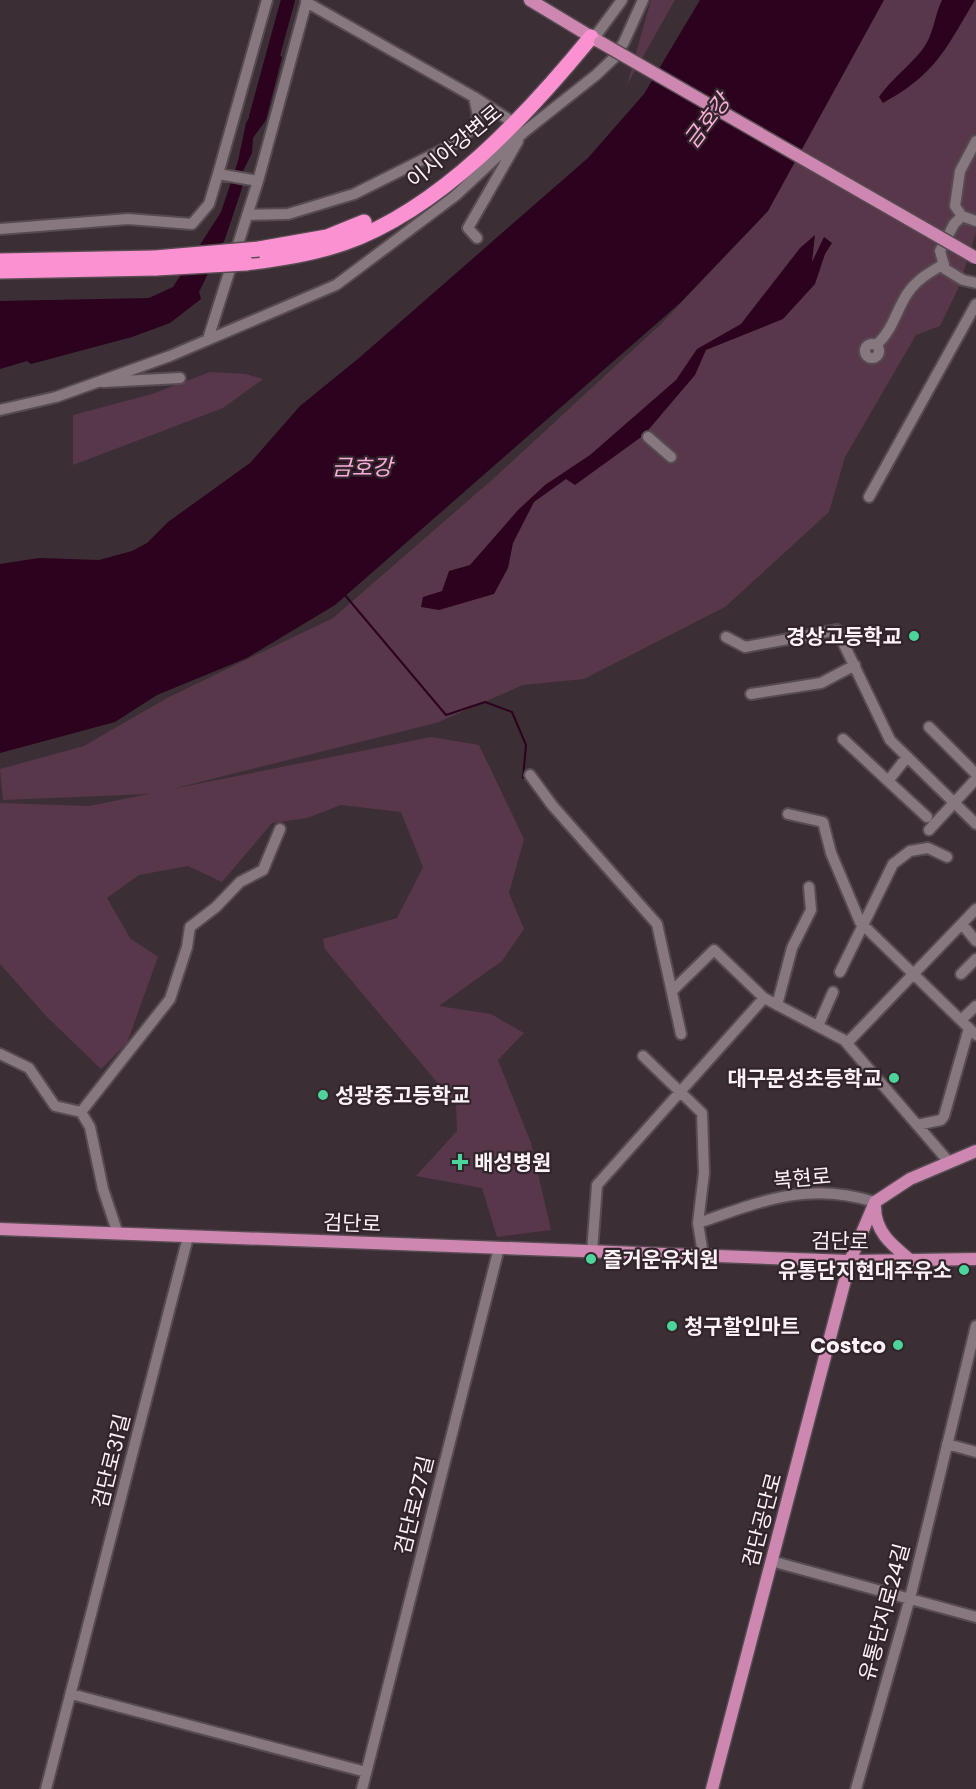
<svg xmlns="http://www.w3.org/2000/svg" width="976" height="1789" font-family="Poppins,'Noto Sans KR',sans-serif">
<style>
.green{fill:#59374b}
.water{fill:#2c021e}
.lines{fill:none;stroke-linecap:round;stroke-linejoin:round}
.stream{stroke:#2c021e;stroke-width:2}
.river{stroke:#2c021e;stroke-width:14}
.minor-casing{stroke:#564b51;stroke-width:14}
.major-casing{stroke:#564b51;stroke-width:15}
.highway-casing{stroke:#564b51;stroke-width:18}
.minor{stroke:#87777f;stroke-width:10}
.major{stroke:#cd87b1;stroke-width:12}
.highway{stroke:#fc91d2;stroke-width:15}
.major-bridge-casing{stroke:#564b51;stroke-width:15;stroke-linecap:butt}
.highway-bridge-casing{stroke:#564b51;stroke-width:18;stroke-linecap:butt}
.major-bridge{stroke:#cd87b1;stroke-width:12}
.highway-bridge{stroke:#fc91d2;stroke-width:15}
.poi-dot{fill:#4cd49b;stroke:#31242b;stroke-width:2}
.labels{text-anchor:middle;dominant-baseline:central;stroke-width:4.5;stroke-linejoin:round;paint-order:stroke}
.street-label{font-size:21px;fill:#fbf2f7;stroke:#31242b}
.poi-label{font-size:21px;font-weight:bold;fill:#fbf2f7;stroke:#31242b;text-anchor:end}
.water-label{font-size:22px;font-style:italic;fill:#fdaddb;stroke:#31242b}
</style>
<rect width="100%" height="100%" fill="#3b2e35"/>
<path class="green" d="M651,0H675L627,85Z
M876,0H976V233L958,289L940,326L916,335L845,457L829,512L725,607L584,679L523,685L436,723L172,789L431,737L479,745L524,839L509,893L524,929L502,961L439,1006L491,1014L524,1033L498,1060L531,1143L551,1230L497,1237L482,1188L416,1176L457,1131L456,1105L325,949L323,939L397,918L423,867L401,812L341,805L307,818L272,823L222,882L188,866L139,875L107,898L130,938L158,957L127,1043L101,1069L47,1017L0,964V803L89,806L149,794L3,800L0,769L84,746L167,698L333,618L493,479L662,323L768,211L814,116Z
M210,372L246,374L263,379L223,408L73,465V415L152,394Z"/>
<path class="water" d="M700,0H884L768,211L680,303L335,605L247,658L157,695L115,722L0,753V564L39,558L99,560L132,551L147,543L168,522L250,463L300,406L359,358L588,158L644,94Z
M942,0H975C945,50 936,74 883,103L879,97C892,78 916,61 926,44C934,31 935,14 942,0Z
M276,52L282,57L266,120L253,138L252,153L243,171L242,188L225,239L199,292L201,299L170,323L132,337L31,364L27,361L0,369V301L149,298L173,287L221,212L238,161L246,123L261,98Z
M815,235L812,262L824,237L832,243L825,254L815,284L783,319L706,350L695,375L644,435L575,485L566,479L534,502L513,543L508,568L494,594L439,610L421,607L423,597L442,591L449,571L470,565L518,510L545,485L590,455L676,380L697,349L741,324L800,248Z"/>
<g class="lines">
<path class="stream" d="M344,594L446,715L485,702L512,712L526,745L523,778"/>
<path class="river" d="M256,117L288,0"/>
<g class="minor-casing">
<path id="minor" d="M594,38L622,0
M474,97L508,119
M218,174L267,0
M247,215L288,214L354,194L458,142L474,127L478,116L474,97L306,2
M962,216L955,206L960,171L976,141
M976,221L962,216L954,224L940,251L945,269L963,280L976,283
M0,229L128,219L192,224L209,204L218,174L258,181L307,0
M477,238L468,228L518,141
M208,339L258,181
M865 351a7 7 0 1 1 14 0a7 7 0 1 1-14 0Z
M876,345C892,332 896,311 907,294C916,280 930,272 944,264
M103,382L180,378
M0,410L56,397L170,356L336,285L455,196L524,132L596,75L615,57L624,42L643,0
M648,437L671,457
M869,497L976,304
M726,637L745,647L837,630L890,740L976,824
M751,694L821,683L855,665
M929,727L976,774
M843,739L888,781
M907,757L888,781L927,817
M530,775L552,805L657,924L681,1034
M788,814L823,822L831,853L860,922L976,1035
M929,830L976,779
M962,924L976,941
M840,972L893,864L910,851L928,848L947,857
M961,974L976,959
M672,991L714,950L764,998L844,1040L949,1162
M777,1005L792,948L811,910L809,887
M961,1020L976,1006
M818,1026L833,992
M847,1043L976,909
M0,1054L29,1068L55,1106L81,1112
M643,1056L702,1113L704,1173L698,1223L703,1254
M917,1125L941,1120L944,1116L969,1028
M698,1223C763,1201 807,1181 875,1202
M118,1234L103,1189L90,1127L81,1112L170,999L187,947L190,927L216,907L240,882L263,870L280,829
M592,1252L597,1185L764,998
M947,1444L976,1452
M771,1561L976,1617
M71,1694L366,1772
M46,1789L188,1237
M362,1789L499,1248
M856,1789L910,1598L976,1326"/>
</g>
<g class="major-casing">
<path id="major" d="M530,0L598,41
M875,1207C875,1232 892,1245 910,1260
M0,1229L850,1261L976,1259
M712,1789L850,1261L875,1202L910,1179L976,1151"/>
</g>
<g class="highway-casing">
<path id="highway" d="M259,249L327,237L364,222
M0,261L155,258
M246,263C280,259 312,254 344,243C441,209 528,114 591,37
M0,271L156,268"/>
</g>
<use href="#minor" class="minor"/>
<use href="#major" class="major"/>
<use href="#highway" class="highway"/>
<g class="major-bridge-casing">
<path id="major-bridge" d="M600,42L976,258"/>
</g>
<g class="highway-bridge-casing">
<path id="highway-bridge" d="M155,258L259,249
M156,268L246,263"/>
</g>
<use href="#major-bridge" class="major-bridge"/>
<use href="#highway-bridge" class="highway-bridge"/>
</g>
<g class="poi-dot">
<circle cx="914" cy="636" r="6"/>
<circle cx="894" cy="1078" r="6"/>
<circle cx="323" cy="1095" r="6"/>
<path d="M457 1153h6v6h6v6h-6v6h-6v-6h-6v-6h6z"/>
<circle cx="591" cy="1259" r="6"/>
<circle cx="964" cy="1270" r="6"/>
<circle cx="672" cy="1326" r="6"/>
<circle cx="898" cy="1345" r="6"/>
</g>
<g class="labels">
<g class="street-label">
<text transform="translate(454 146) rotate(-40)">이시아강변로</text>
<text transform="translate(802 1178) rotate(-5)">복현로</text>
<text transform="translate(352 1223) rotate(2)">검단로</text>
<text transform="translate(840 1241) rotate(1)">검단로</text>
<text transform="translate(111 1461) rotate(-76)">검단로31길</text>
<text transform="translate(414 1505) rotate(-76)">검단로27길</text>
<text transform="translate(762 1520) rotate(-75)">검단공단로</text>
<text transform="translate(884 1612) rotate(-75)">유통단지로24길</text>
</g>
<g class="poi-label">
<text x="902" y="636">경상고등학교</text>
<text x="882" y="1078">대구문성초등학교</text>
<text x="335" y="1095" text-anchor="start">성광중고등학교</text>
<text x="474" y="1162" text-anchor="start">배성병원</text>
<text x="603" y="1259" text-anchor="start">즐거운유치원</text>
<text x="952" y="1270">유통단지현대주유소</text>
<text x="684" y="1326" text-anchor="start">청구할인마트</text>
<text x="886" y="1345">Costco</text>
</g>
<g class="water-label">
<text transform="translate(707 121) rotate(-53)">금호강</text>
<text x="362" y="467">금호강</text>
</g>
</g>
</svg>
